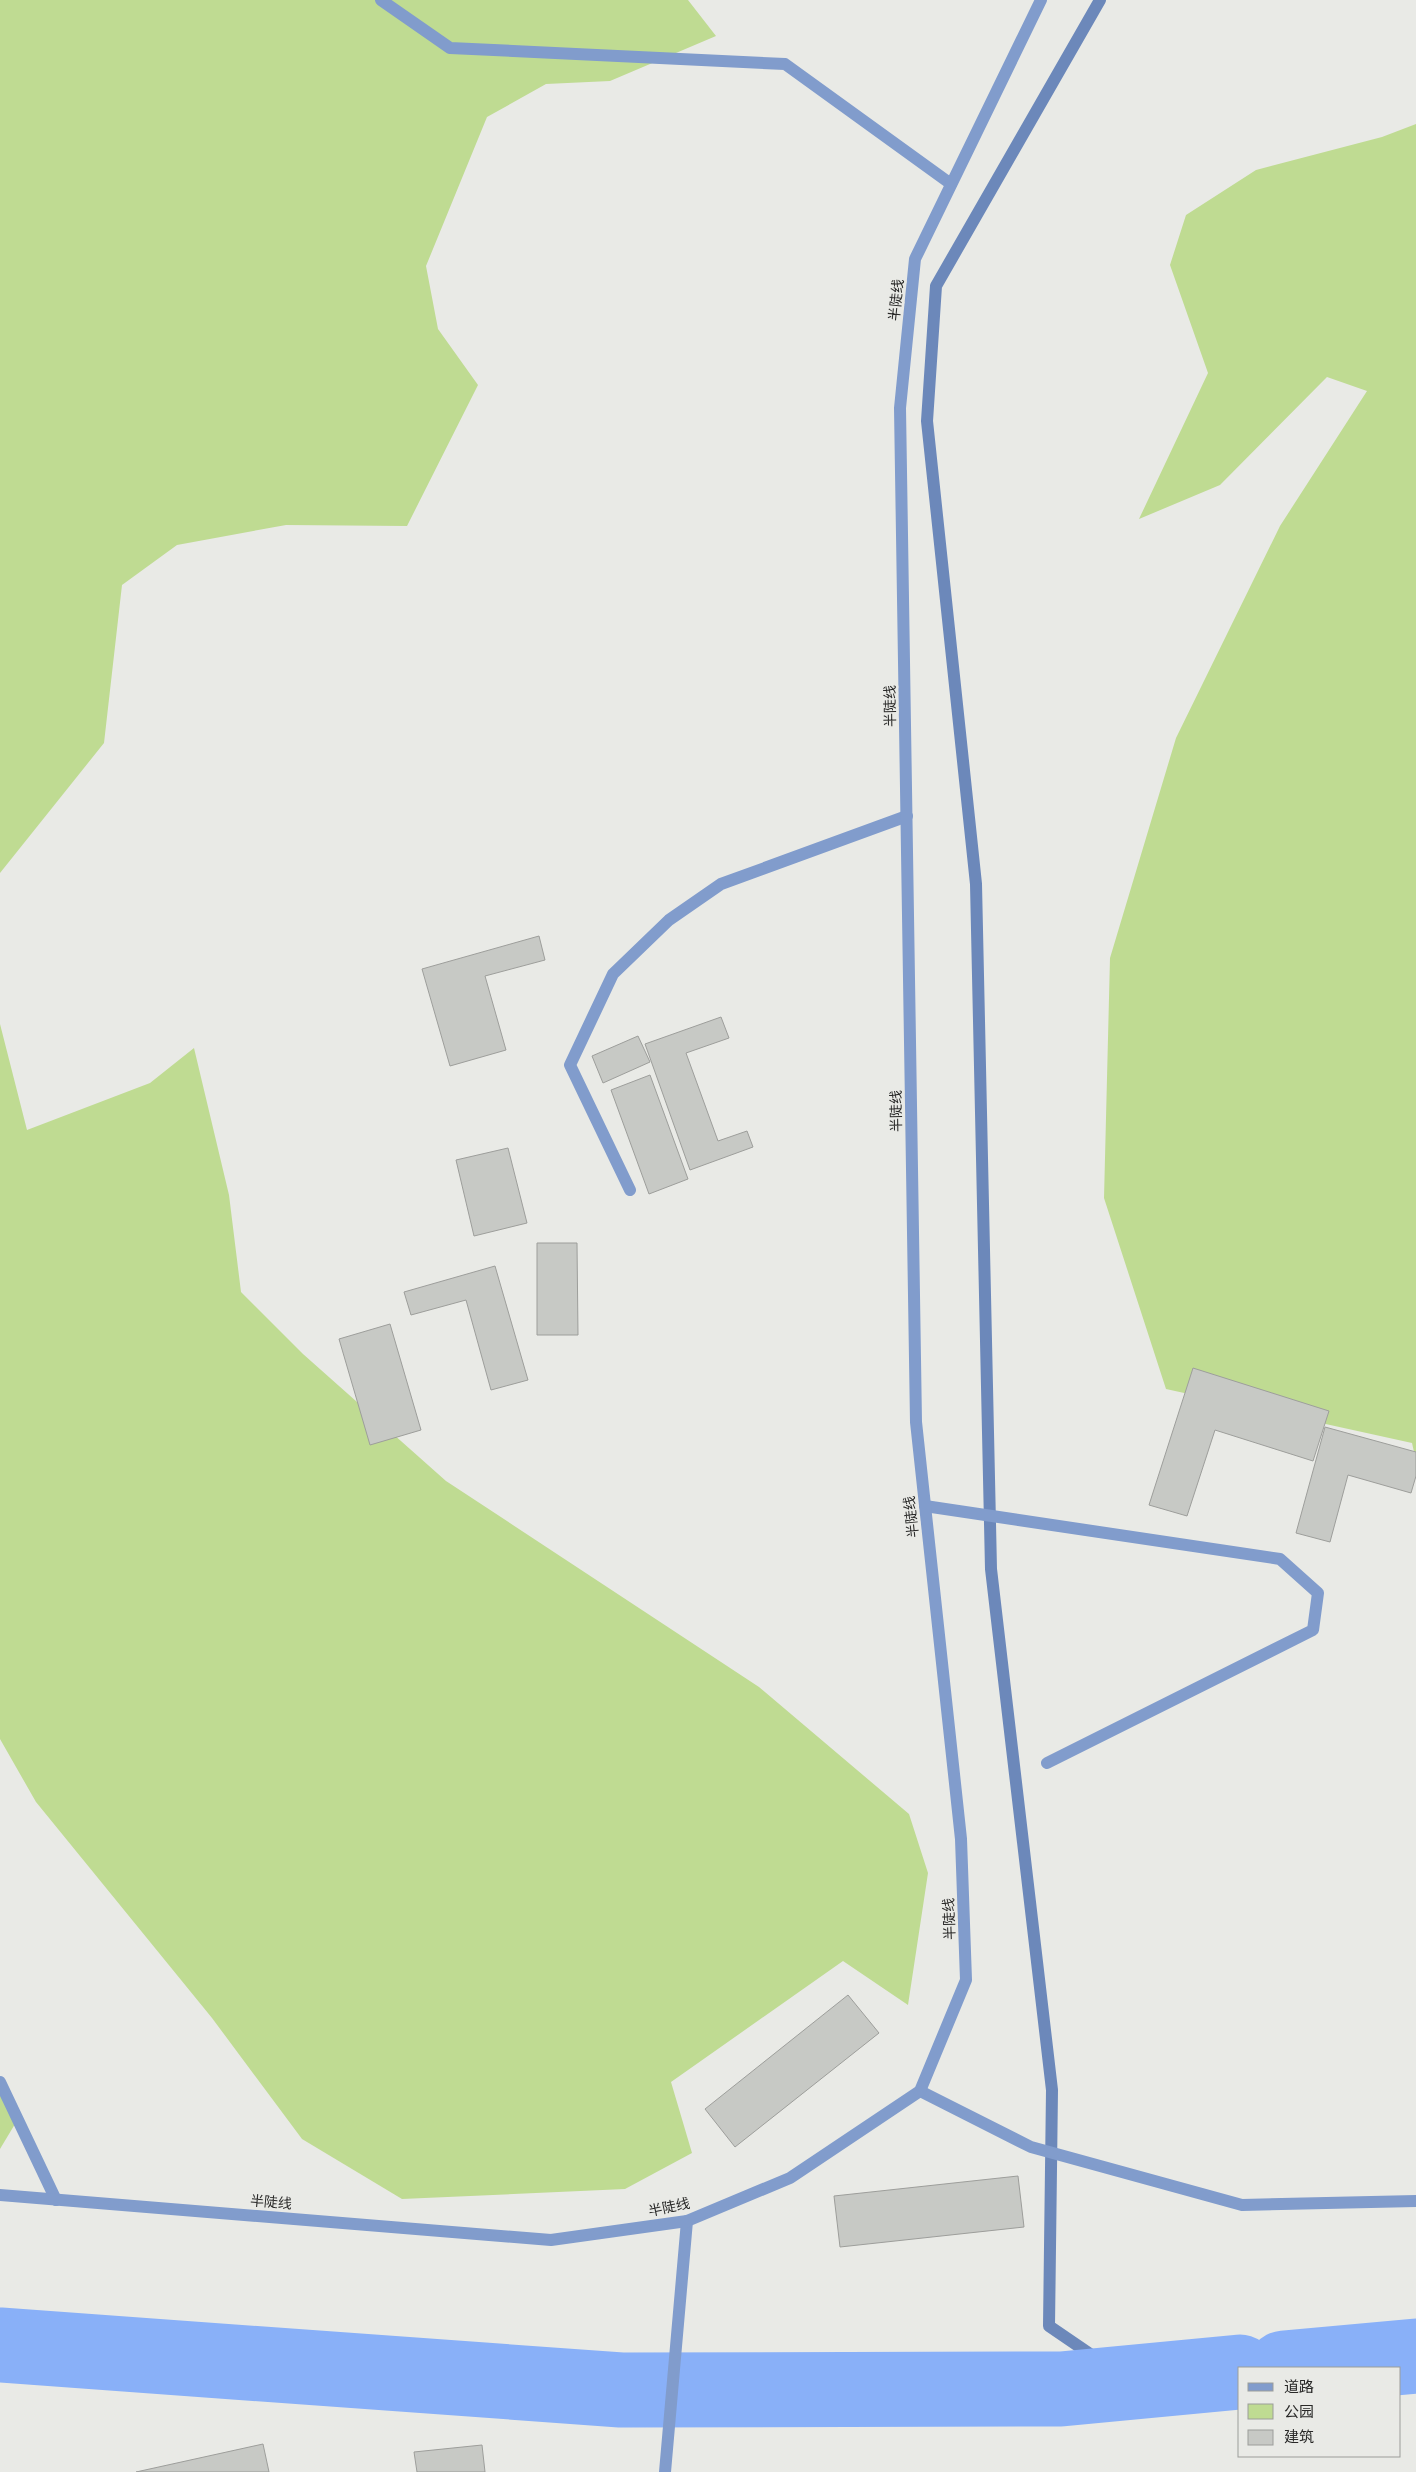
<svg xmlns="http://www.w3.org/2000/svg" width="1416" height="2472" font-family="Arial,'Noto Sans SC',sans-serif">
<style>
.green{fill:#bfdb92}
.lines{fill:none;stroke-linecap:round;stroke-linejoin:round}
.stream{stroke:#6c88ba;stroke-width:12}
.river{stroke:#89b0f8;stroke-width:75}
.building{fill:#c7c9c5;stroke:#9d9e9b}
.minor{stroke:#819ccc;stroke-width:12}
.tertiary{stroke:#819ccc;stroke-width:12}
.labels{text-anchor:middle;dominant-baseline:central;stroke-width:5;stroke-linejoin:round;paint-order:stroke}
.street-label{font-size:14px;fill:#292928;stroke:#e9eae6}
</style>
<rect width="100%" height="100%" fill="#e9eae6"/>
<path class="green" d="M0,0H688L716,36L610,81L546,84L487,117L426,266L438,329L478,385L407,526L286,525L177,545L122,585L104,743L0,873Z
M1416,124V1461L1412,1443L1166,1389L1104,1198L1110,958L1176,738L1280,526L1367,391L1327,377L1220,485L1139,519L1208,373L1170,265L1186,215L1256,170L1382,137Z
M0,1024L27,1130L150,1083L194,1048L229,1195L241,1292L303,1354L446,1481L759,1687L909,1814L928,1873L908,2005L843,1961L671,2082L692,2153L625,2189L402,2199L302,2139L212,2018L36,1802L0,1739Z
M0,2092L18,2119L0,2149Z"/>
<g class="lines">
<path class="stream" d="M1100,0L936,286L927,421L976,884L991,1569L1052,2090L1049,2326L1131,2382"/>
<path class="river" d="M0,2345L621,2390L1061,2389L1240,2372
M1284,2368L1416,2356"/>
</g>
<path class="building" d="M539,936L545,960L485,976L506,1050L450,1066L422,969Z
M721,1017L729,1038L686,1053L718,1141L747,1131L753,1147L690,1170L645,1044Z
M638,1036L650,1062L603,1083L592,1056Z
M650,1075L688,1179L649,1194L611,1090Z
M508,1148L527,1223L474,1236L456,1160Z
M537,1243H577L578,1335H537Z
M495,1266L528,1380L491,1390L466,1300L411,1315L404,1292Z
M390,1324L421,1430L370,1445L339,1339Z
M1193,1368L1329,1411L1313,1461L1215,1430L1187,1516L1149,1505Z
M1325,1427L1416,1452V1476L1411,1493L1348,1475L1330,1542L1296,1533Z
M848,1995L879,2033L735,2147L705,2109Z
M1018,2176L1024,2227L840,2247L834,2196Z
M263,2444L269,2472H136Z
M482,2445L485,2472H417L414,2452Z"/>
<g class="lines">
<path class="minor" d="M381,0L450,48L785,64L951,184
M630,1190L570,1065L613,974L669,920L721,884L907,816
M925,1506L1280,1559L1318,1593L1313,1630L1047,1763
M0,2082L56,2200
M920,2091L1031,2147L1242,2205L1416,2201
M665,2472L687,2221"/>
<path class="tertiary" d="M0,2195L551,2240L687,2221L790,2178L920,2091L966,1980L961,1839L916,1422L900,408L915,259L1041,0"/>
</g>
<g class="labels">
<g class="street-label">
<text transform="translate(896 300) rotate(-84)">半陡线</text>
<text transform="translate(890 706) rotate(-91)">半陡线</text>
<text transform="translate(896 1111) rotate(-91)">半陡线</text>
<text transform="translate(911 1517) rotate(-96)">半陡线</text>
<text transform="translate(949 1919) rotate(-92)">半陡线</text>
<text transform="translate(271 2202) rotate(5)">半陡线</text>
<text transform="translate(669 2207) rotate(-12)">半陡线</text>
</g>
</g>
<rect x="1238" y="2367" width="162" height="90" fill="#e9eae6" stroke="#9c9d9a"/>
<rect x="1248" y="2383" width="25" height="8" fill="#819ccc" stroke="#9c9d9a"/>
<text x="1284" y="2392" font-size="15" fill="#292928">道路</text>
<rect x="1248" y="2404" width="25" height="15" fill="#bfdb92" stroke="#9c9d9a"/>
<text x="1284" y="2417" font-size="15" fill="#292928">公园</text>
<rect x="1248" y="2430" width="25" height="15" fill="#c7c9c5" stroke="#9c9d9a"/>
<text x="1284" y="2442" font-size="15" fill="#292928">建筑</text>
</svg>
